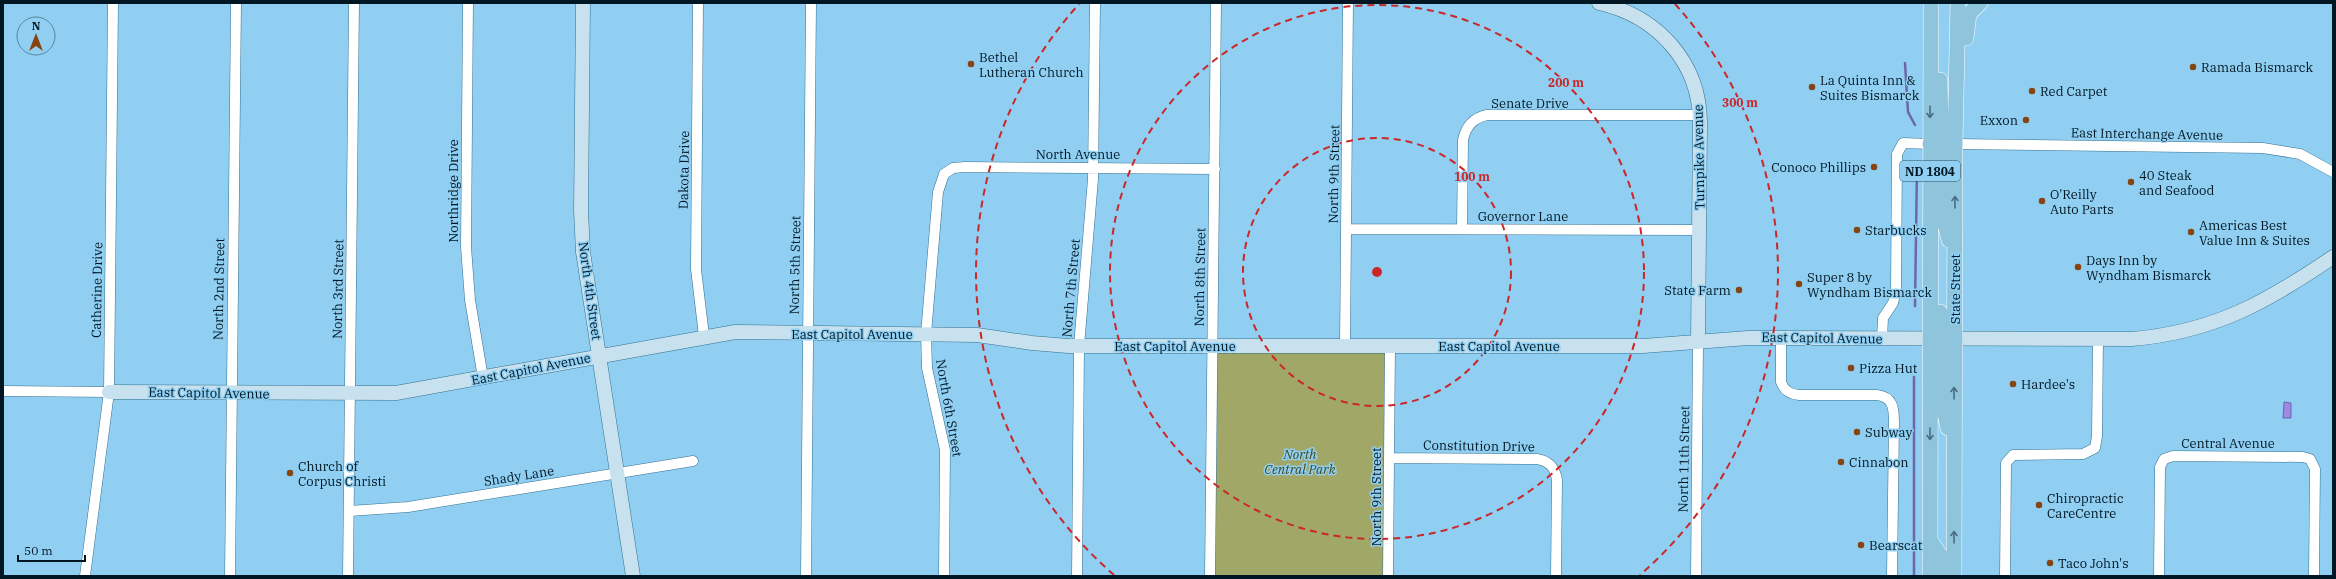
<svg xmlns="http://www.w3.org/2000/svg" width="2336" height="579" font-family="'IBM Plex Serif',serif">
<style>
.green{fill:#a1a767}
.water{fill:#9d88e3;stroke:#6e66a9}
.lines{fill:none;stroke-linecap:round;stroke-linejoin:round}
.stream{stroke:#6e66a9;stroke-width:2.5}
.street-casing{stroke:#337190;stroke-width:11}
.secondary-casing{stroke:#337190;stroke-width:15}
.primary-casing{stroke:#fff;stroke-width:16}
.street{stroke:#fff;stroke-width:10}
.secondary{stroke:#c7e1ee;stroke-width:14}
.primary{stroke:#8fc4dd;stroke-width:15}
.oneway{stroke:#486d80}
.ring{fill:none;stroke:#cb2728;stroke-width:2;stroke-dasharray:7 5}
.poi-dot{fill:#854410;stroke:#90cff2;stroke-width:1.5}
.labels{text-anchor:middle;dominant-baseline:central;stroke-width:3;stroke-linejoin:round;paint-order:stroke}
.shield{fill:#90cff2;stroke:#2b4e60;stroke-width:1}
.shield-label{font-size:12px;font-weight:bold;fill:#001622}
.poi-label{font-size:13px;fill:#001622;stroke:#90cff2;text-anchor:start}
.street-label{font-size:13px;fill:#001622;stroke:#90cff2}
.park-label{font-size:13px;font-style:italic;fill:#43471a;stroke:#90cff2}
.centre{fill:#cb2728;stroke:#90cff2;stroke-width:2}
.ring-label{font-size:12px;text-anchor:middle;font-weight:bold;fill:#cb2728;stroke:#90cff2;stroke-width:3;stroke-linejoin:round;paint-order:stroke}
</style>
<rect width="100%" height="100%" fill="#90cff2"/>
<path class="green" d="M1212,346H1390L1388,576H1210Z"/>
<path class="water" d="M2284,402L2291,403V418H2283Z"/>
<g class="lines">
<path class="stream" d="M1905,63L1908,112L1915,125
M1915,306L1917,165
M1914,377V576"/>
<g class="street-casing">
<path id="street" d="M468,3L466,247L470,300L483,378
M698,3L696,269L704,336
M1955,144L2263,148L2300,154L2333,172
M1346,229L1699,230
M1462,229L1463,140C1466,126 1473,118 1487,115H1700
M1781,338V382C1784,391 1790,394 1799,395H1877C1893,397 1894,408 1894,422L1892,576
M1882,339L1883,318L1893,303L1896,290L1897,154L1903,143L1930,144
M1345,346L1348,3
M3,391L109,392
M1389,458L1537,459C1549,461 1555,467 1557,480L1556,576
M349,511L408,507L693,461
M85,576L109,392L113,3
M230,576L236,3
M348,576L354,3
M806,576L811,3
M944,576L945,450L927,368L926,334L938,192L944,174L953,168L965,167L1215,169
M1077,576L1079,346L1093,179L1095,3
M1210,576L1216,3
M1388,576L1390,346
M1696,576L1698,342
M2005,576L2006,463L2013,455L2083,454L2095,448L2097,436L2098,339
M2159,576L2160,467L2164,459L2173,456L2303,457L2310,459L2315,469L2314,576"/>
</g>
<g class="secondary-casing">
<path id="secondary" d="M583,3L581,211L583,252L633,576
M1599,3C1657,16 1700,62 1700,123L1698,342
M109,392L396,393L735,332L977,335L1032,343L1068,346H1643L1748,338L2132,339C2214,332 2267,302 2333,257"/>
</g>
<g class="primary-casing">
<path id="primary" d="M1966,38L1969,14L1980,3
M1940,80L1941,134L1948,143L1955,144
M1930,144H1937L1941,150L1944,220L1949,240
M1940,312V331L1946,339
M1938,339L1943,347L1944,409L1948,428
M1932,543L1940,555L1941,576
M1930,576L1931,3
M1954,576L1955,144L1958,3"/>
</g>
<use href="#street" class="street"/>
<use href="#secondary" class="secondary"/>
<use href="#primary" class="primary"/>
</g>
<defs><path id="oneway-shaft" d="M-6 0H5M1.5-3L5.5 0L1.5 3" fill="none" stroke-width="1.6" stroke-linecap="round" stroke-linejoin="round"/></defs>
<g class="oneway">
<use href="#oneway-shaft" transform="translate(1930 112) rotate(90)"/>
<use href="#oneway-shaft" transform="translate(1955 202) rotate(-90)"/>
<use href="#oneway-shaft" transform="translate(1954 393) rotate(-90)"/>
<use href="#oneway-shaft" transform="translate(1930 434) rotate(90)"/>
<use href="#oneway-shaft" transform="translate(1954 537) rotate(-90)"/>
</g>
<g class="ring">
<circle cx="1377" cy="272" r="134"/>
<circle cx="1377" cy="272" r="267"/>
<path d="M1114 575A401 401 0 0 1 1079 4M1675 4A401 401 0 0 1 1640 575"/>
</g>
<g class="poi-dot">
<circle cx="971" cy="64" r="4"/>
<circle cx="2193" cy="67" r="4"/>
<circle cx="1812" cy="87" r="4"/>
<circle cx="2032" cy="91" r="4"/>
<circle cx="2026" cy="120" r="4"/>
<circle cx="1874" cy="167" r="4"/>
<circle cx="2131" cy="182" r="4"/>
<circle cx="2042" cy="201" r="4"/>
<circle cx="1857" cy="230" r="4"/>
<circle cx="2191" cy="232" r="4"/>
<circle cx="2078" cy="267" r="4"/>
<circle cx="1799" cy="284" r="4"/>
<circle cx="1739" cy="290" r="4"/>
<circle cx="1851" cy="368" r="4"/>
<circle cx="2013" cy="384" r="4"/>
<circle cx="1857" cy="432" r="4"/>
<circle cx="1841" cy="462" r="4"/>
<circle cx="290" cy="473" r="4"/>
<circle cx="2039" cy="505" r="4"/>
<circle cx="1861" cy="545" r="4"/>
<circle cx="2050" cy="563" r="4"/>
</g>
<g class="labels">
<rect class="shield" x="1900" y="161" width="60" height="20" rx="3"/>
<g class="shield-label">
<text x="1930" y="171">ND 1804</text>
</g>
<g class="poi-label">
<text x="979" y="57">Bethel<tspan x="979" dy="15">Lutheran Church</tspan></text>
<text x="2201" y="67">Ramada Bismarck</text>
<text x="1820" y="80">La Quinta Inn &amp;<tspan x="1820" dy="15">Suites Bismarck</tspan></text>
<text x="2040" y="91">Red Carpet</text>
<text x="2018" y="120" text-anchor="end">Exxon</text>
<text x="1866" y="167" text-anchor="end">Conoco Phillips</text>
<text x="2139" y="175">40 Steak<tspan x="2139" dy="15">and Seafood</tspan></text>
<text x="2050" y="194">O'Reilly<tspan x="2050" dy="15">Auto Parts</tspan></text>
<text x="2199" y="225">Americas Best<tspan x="2199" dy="15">Value Inn &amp; Suites</tspan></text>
<text x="1865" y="230">Starbucks</text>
<text x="2086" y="260">Days Inn by<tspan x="2086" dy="15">Wyndham Bismarck</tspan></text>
<text x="1807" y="277">Super 8 by<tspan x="1807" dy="15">Wyndham Bismarck</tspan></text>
<text x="1731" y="290" text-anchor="end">State Farm</text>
<text x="1859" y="368">Pizza Hut</text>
<text x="2021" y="384">Hardee's</text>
<text x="1865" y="432">Subway</text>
<text x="1849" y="462">Cinnabon</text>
<text x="298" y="466">Church of<tspan x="298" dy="15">Corpus Christi</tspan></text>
<text x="2047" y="498">Chiropractic<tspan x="2047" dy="15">CareCentre</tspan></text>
<text x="1869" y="545">Bearscat</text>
<text x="2058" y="563">Taco John's</text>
</g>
<g class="street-label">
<text x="1530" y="103">Senate Drive</text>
<text transform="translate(2147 134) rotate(1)">East Interchange Avenue</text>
<text x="1078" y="154">North Avenue</text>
<text transform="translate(1699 157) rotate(-91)">Turnpike Avenue</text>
<text transform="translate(684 170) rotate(-89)">Dakota Drive</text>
<text transform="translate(1334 174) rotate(-89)">North 9th Street</text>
<text transform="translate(453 191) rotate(-90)">Northridge Drive</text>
<text x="1523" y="216">Governor Lane</text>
<text transform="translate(795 265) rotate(-89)">North 5th Street</text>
<text transform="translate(1200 277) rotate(-89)">North 8th Street</text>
<text transform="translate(1071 288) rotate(-85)">North 7th Street</text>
<text transform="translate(219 289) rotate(-89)">North 2nd Street</text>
<text transform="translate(338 289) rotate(-89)">North 3rd Street</text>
<text transform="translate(1955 289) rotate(-90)">State Street</text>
<text transform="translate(97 290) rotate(-89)">Catherine Drive</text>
<text transform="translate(590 291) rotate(82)">North 4th Street</text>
<text x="852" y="334">East Capitol Avenue</text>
<text transform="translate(1822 338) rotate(1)">East Capitol Avenue</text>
<text x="1175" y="346">East Capitol Avenue</text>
<text x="1499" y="346">East Capitol Avenue</text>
<text transform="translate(531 369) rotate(-11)">East Capitol Avenue</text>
<text transform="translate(209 393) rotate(1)">East Capitol Avenue</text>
<text transform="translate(949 408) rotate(80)">North 6th Street</text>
<text x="2228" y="443">Central Avenue</text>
<text transform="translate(1479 446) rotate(1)">Constitution Drive</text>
<text transform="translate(1684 459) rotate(-89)">North 11th Street</text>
<text transform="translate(519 476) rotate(-9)">Shady Lane</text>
<text transform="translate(1376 497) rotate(-90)">North 9th Street</text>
</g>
<g class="park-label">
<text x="1300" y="454">North<tspan x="1300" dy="15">Central Park</tspan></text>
</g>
</g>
<circle cx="1377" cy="272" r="6" class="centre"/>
<g class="ring-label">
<text x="1566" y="87">200 m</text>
<text x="1740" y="107">300 m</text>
<text x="1472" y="181">100 m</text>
</g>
<rect width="2336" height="579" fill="none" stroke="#001622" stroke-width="8"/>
<g transform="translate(36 36)"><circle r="19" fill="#90cff2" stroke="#56859f"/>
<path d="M0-3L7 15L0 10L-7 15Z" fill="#854410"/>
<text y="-6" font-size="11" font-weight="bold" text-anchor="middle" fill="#001622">N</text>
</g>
<path d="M18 555v6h67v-6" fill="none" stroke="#001622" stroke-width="2"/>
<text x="24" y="555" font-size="12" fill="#001622" stroke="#90cff2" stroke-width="3" paint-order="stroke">50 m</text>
</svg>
